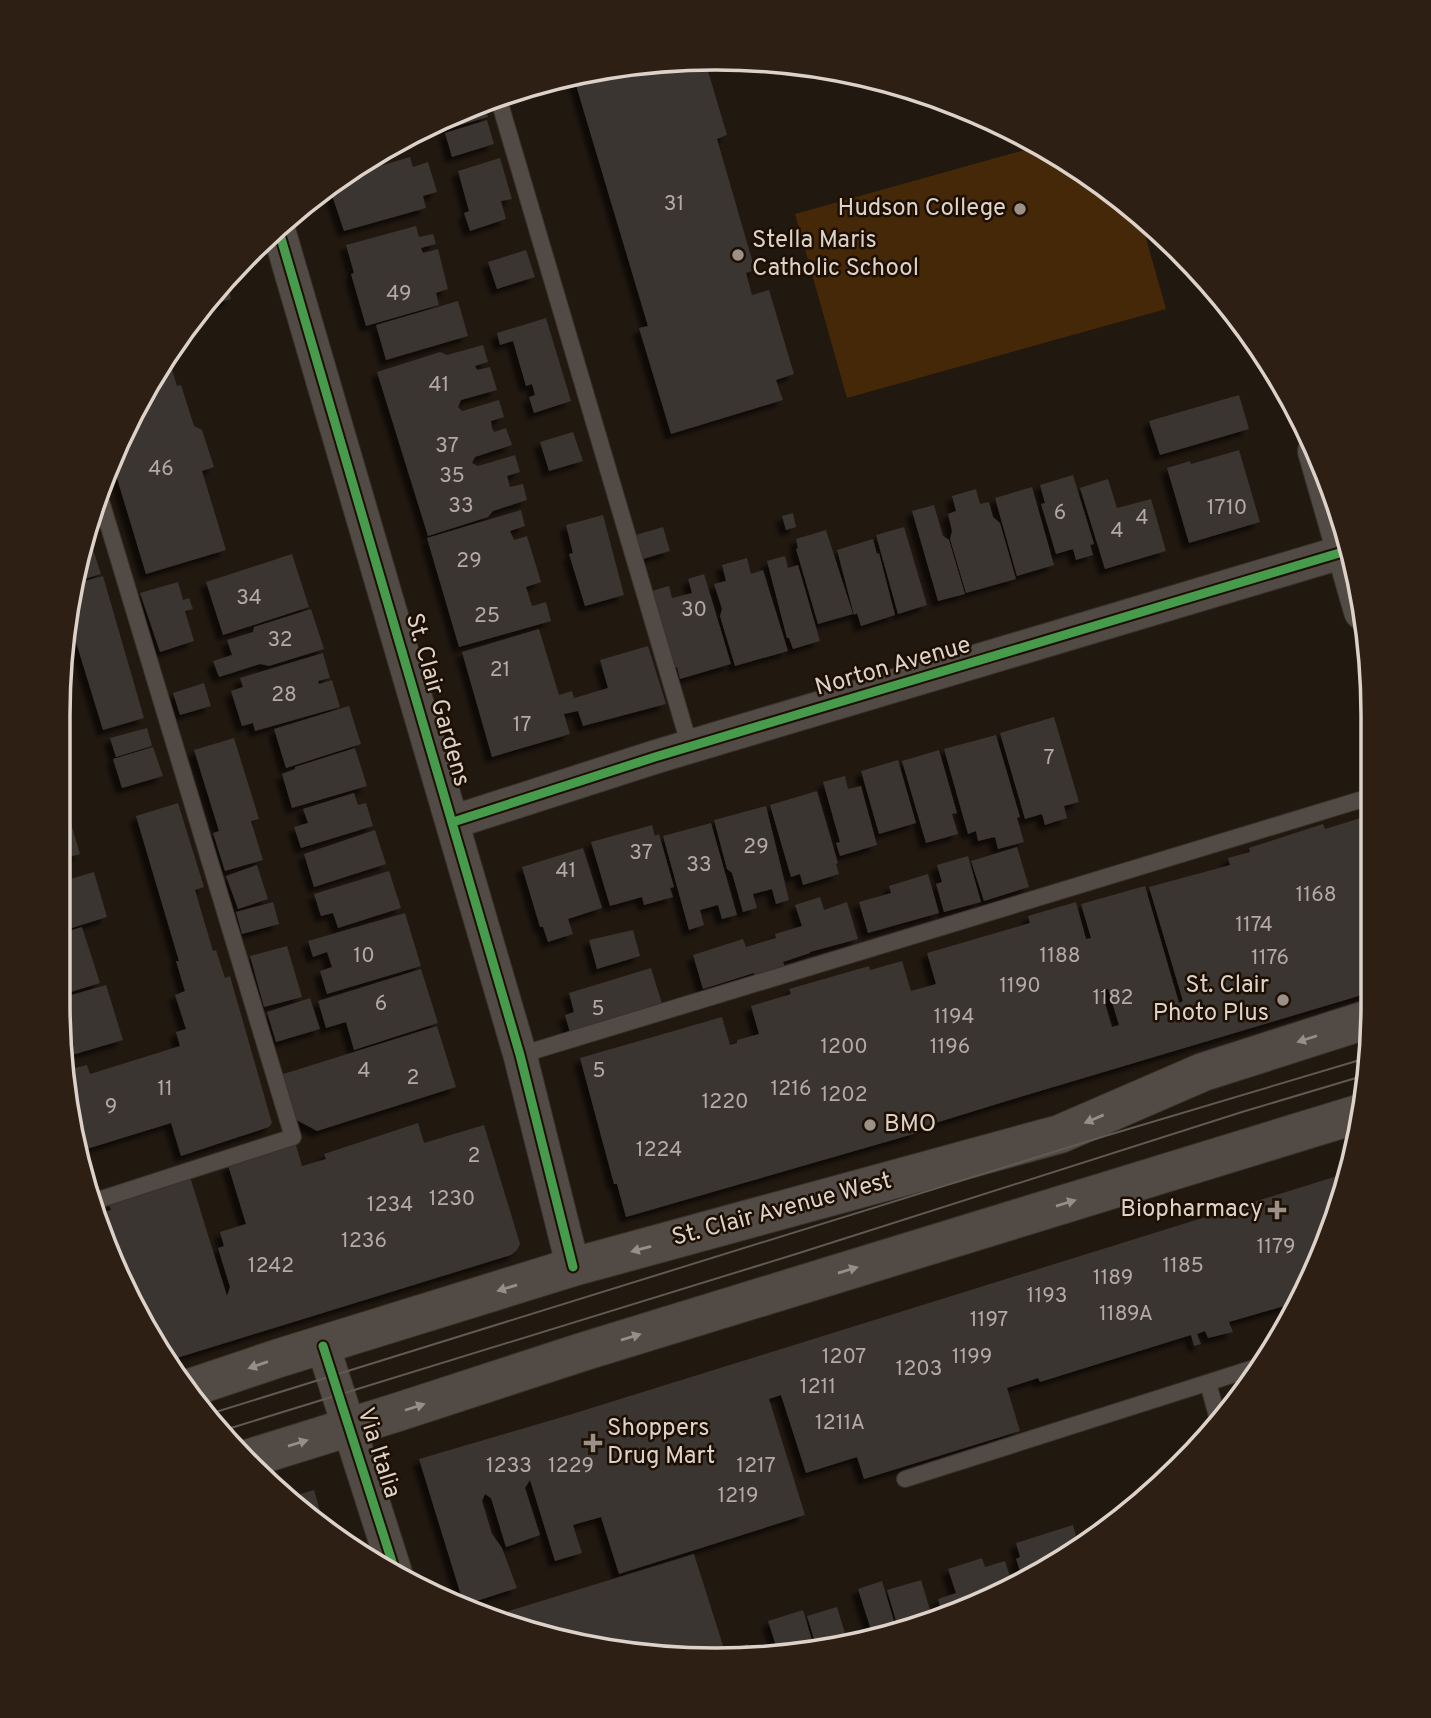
<svg xmlns="http://www.w3.org/2000/svg" width="1431" height="1718" font-family="Overpass,sans-serif">
<style>
.green{fill:#442808}
.building{fill:#3b3431;fill-rule:evenodd;filter:url(#shadow)}
.lines{fill:none;stroke-linecap:round;stroke-linejoin:round}
.lane-casing{stroke:#39322c;stroke-width:18}
.street-casing{stroke:#39322c;stroke-width:35}
.secondary-casing{stroke:#39322c;stroke-width:40}
.lane{stroke:#524a44;stroke-width:16}
.street{stroke:#524a44;stroke-width:33}
.secondary{stroke:#524a44;stroke-width:38}
.tram{stroke:#605954;stroke-width:2}
.cycleway-casing{stroke:#1e0f03;stroke-width:13}
.cycleway{stroke:#469c4c;stroke-width:9}
.oneway{fill:#988e86}
.poi-dot{fill:#9b9188;stroke:#1e0f03;stroke-width:2.5}
.labels{text-anchor:middle;dominant-baseline:central;stroke-width:5;stroke-linejoin:round;paint-order:stroke}
.number-label{font-size:21px;fill:#b4aaa3}
.poi-label{font-size:24px;fill:#ddd2c9;stroke:#1e0f03;text-anchor:end}
.street-label{font-size:24px;fill:#ddd2c9;stroke:#1e0f03}
.rim{fill:none;stroke:#ddd2c9;stroke-width:3.5}
</style>
<defs>
<filter id="shadow"><feDropShadow dx="-6" dy="6" stdDeviation="2" flood-color="#0009"/></filter>
</defs>
<rect width="100%" height="100%" fill="#211810"/>
<path class="green" d="M1039,146L1081,168L1140,217L1166,309L847,398L795,214Z"/>
<path class="building" d="M712,58L705,61L727,135L717,139L755,270L746,273L752,295L769,290L794,374L776,380L783,400L671,434L639,328L648,326L573,75L587,70Z
M484,102L488,117L443,130L440,121L463,108Z
M487,120L494,144L452,157L445,133Z
M410,157L413,167L428,162L437,192L423,196L426,208L344,231L329,186L339,178Z
M500,158L512,199L501,201L506,219L470,231L464,213L469,211L458,171Z
M416,226L419,237L433,234L436,244L421,248L423,253L438,249L448,289L436,293L439,305L366,326L351,274L354,273L346,245Z
M526,250L535,277L497,289L488,262Z
M227,283L231,299L211,305L217,298Z
M458,301L468,336L386,360L376,325Z
M546,318L571,401L534,413L529,397L535,395L532,384L526,386L513,341L500,345L497,333Z
M483,345L488,362L475,366L477,370L490,367L497,390L461,400L458,407L462,411L499,400L504,417L491,421L492,428L494,432L506,428L512,445L475,457L472,463L478,466L515,455L520,472L507,476L510,487L523,484L527,500L493,511L488,517L428,536L377,372L440,352L447,355Z
M170,363L177,386L181,385L194,426L202,430L214,467L202,471L226,550L146,574L113,465L125,425Z
M1239,395L1249,429L1160,455L1149,421Z
M573,432L583,461L549,471L540,442Z
M1239,450L1260,522L1189,543L1167,468L1190,461L1191,464Z
M1073,475L1094,544L1090,545L1093,555L1076,560L1073,549L1056,554L1041,504L1045,503L1040,485Z
M1108,479L1117,508L1151,499L1166,551L1105,569L1080,488Z
M1032,487L1054,565L1017,576L995,498Z
M976,489L980,504L989,502L993,517L1000,523L1016,579L966,593L950,539L952,531L948,514L956,511L952,496Z
M934,505L943,536L949,540L965,594L938,601L912,511Z
M521,510L525,526L510,531L514,540L527,536L541,582L526,587L532,606L546,602L551,621L459,647L427,538Z
M793,513L796,527L786,530L782,516Z
M603,515L624,595L585,606L569,554L573,553L566,525Z
M663,527L670,551L643,559L636,535Z
M904,527L927,605L898,614L876,535Z
M826,530L853,614L818,624L796,549L798,548L796,539Z
M873,539L877,554L879,553L895,615L861,626L857,613L854,615L837,550Z
M92,546L101,574L78,581L88,547Z
M292,554L309,607L223,635L206,582Z
M785,556L788,568L798,565L820,641L793,649L789,638H787L767,561Z
M747,558L751,574L763,570L788,651L735,666L720,616L722,609L714,584L726,581L722,565Z
M704,574L731,664L680,679L677,667L674,668L652,591L669,586L672,598L692,593L688,579Z
M103,576L144,718L103,730L68,616L77,583Z
M178,582L183,600L189,598L193,609L185,611L194,641L160,652L140,593Z
M311,609L324,649L269,666L260,664L219,677L213,661L232,655L227,640L253,632L254,627Z
M539,629L559,695L572,691L574,698L608,688L600,660L648,646L666,704L583,726L578,711L564,714L570,734L492,757L462,652Z
M323,653L330,678L318,681L319,684L332,680L340,707L255,731L253,723L242,726L231,691L243,687L240,678Z
M204,683L211,706L180,715L173,693Z
M349,706L361,744L286,768L274,729Z
M1054,717L1079,802L1064,806L1067,818L1045,825L1042,814L1025,819L1000,733Z
M147,728L152,746L116,757L110,738Z
M996,735L1020,817L1017,818L1024,842L998,849L995,837L978,841L976,831L968,834L944,749Z
M234,738L259,819L251,821L263,860L225,871L213,833L219,831L194,750Z
M153,747L163,776L122,788L113,759Z
M355,748L367,786L292,808L282,774L295,769V767Z
M939,750L957,813L952,814L958,834L926,843L902,761Z
M898,760L916,823L879,834L861,771Z
M845,776L848,789L861,786L877,845L840,856L836,843L840,842L823,782Z
M817,791L838,863L836,864L839,874L803,885L800,874L791,877L770,805Z
M354,793L358,805L366,803L373,826L301,848L294,827L308,823L303,809Z
M178,803L204,887L195,890L213,951L216,950L225,978L230,976L272,1123L269,1127L181,1156L171,1123L77,1152L67,1070L87,1065L90,1074L180,1046L176,1032L186,1029L175,995L185,991L176,961H179L136,816Z
M766,806L789,900L776,904L772,889L753,894L757,908L743,912L732,873L727,869L714,820Z
M1367,816L1373,838L1372,992L997,1104L916,1129L917,1133L626,1217L617,1184H614L580,1058L722,1017L730,1045L737,1043V1040L759,1034L751,1006L791,994L789,989L869,966L870,970L902,961L911,991L936,984L927,953L1030,923L1028,916L1076,902L1086,939L1091,938L1081,904L1145,886L1179,1003L1183,1001L1149,887L1230,865L1228,858L1250,852L1249,848L1323,824L1325,829ZM1108,989L1119,1025L1112,1027L1101,990Z
M70,820L80,854L60,860V823Z
M711,823L737,915L722,919L718,905L700,910L704,925L689,930L663,836Z
M652,825L655,836L659,834L674,887L670,888L673,897L644,905L642,897L610,906L591,842Z
M375,830L386,864L314,887L304,854Z
M1017,847L1029,887L984,901L971,861Z
M583,848L602,908L568,919L573,934L548,942L543,927H540L522,867Z
M968,856L981,902L944,912L936,884L942,882L937,865Z
M257,865L268,899L238,909L226,876Z
M389,871L401,908L338,928L333,913L321,916L314,894Z
M94,872L107,917L59,932L60,882Z
M928,874L939,913L868,933L859,902L891,893L889,886Z
M820,897L824,910L847,902L858,939L810,952V953L783,962L785,967L754,976V973L703,989L693,955L743,939L746,947L776,938L775,934L802,926L795,905Z
M273,902L279,924L242,934L236,912Z
M405,913L421,966L327,994L320,971L332,967L327,952L313,957L308,941Z
M82,927L100,983L58,996L59,934Z
M633,930L640,956L597,969L589,940Z
M287,946L302,997L264,1007L250,956Z
M651,968L663,1007L571,1036L565,1015L574,1012L569,993Z
M421,969L438,1023L354,1050L346,1022L326,1028L318,1001Z
M106,985L123,1040L65,1057L58,999Z
M310,998L320,1029L276,1042L267,1012Z
M437,1026L456,1087L317,1131L293,1118L280,1075Z
M418,1123L424,1143L484,1125L520,1244L517,1250L511,1255L167,1361L146,1331L94,1206L99,1205L101,1213L111,1210L109,1204L190,1177L227,1296L230,1287L218,1248L224,1246L220,1232L246,1224L228,1165L296,1145L302,1166L326,1159L324,1154Z
M1347,1173L1338,1214L1298,1302L1229,1322L1233,1332L1208,1338L1205,1331L1197,1334L1201,1344L1194,1346L1191,1335L1040,1382L1038,1378L1007,1388L1020,1431L864,1479L857,1457L806,1473L781,1395L769,1399L805,1515L619,1574L601,1517L573,1525L582,1553L555,1561L530,1480L525,1488L540,1535L506,1547L491,1498L485,1494L482,1501L492,1534L502,1548L517,1588L464,1605L419,1459L569,1415Z
M314,1490L325,1528L290,1497Z
M1073,1525L1080,1550L1023,1580L1016,1559L1020,1557L1016,1543Z
M694,1554L726,1655L672,1659L499,1623L496,1615Z
M982,1558L985,1567L1005,1561L1013,1586L968,1610L943,1617L938,1599L956,1593L948,1569Z
M921,1580L933,1620L899,1631L887,1590Z
M882,1581L897,1631L868,1640L867,1635L872,1633L858,1589Z
M837,1607L849,1646L817,1649L807,1616Z
M803,1610L815,1650L778,1652L768,1621Z
M748,1644L751,1654L732,1655L730,1649Z"/>
<g class="lines">
<g class="lane-casing">
<path id="lane" d="M498,97L690,747
M520,1055L1373,796
M92,1202L293,1137L102,504
M1208,1383L1219,1423
M905,1479L1260,1366"/>
</g>
<g class="street-casing">
<path id="street" d="M278,228L520,1055L573,1267
M453,822L655,757L1346,551
M323,1346L395,1571"/>
</g>
<g class="secondary-casing">
<path id="secondary" d="M1317,451L1363,611
M187,1389L279,1358L573,1267L1060,1134L1203,1072L1372,1018
M247,1459L398,1412L582,1352L1358,1114"/>
</g>
<use href="#lane" class="lane"/>
<use href="#street" class="street"/>
<use href="#secondary" class="secondary"/>
<path class="tram" d="M206,1415L1105,1136L1370,1057
M218,1432L796,1254L1242,1112L1366,1075"/>
<g class="cycleway-casing">
<path id="cycleway" d="M278,228L520,1055L573,1267
M453,822L655,757L1346,551
M323,1346L395,1571"/>
</g>
<use href="#cycleway" class="cycleway"/>
</g>
<defs><path id="oneway-solid" d="M-6-.8H1V-3.2L6.5 0L1 3.2V.8H-6Z" transform="scale(1.75)"/></defs>
<g class="oneway">
<use href="#oneway-solid" transform="translate(1307 1039) rotate(162)"/>
<use href="#oneway-solid" transform="translate(1094 1119) rotate(157)"/>
<use href="#oneway-solid" transform="translate(1066 1203) rotate(-17)"/>
<use href="#oneway-solid" transform="translate(641 1249) rotate(165)"/>
<use href="#oneway-solid" transform="translate(848 1270) rotate(-17)"/>
<use href="#oneway-solid" transform="translate(507 1288) rotate(163)"/>
<use href="#oneway-solid" transform="translate(631 1337) rotate(-17)"/>
<use href="#oneway-solid" transform="translate(258 1365) rotate(161)"/>
<use href="#oneway-solid" transform="translate(415 1407) rotate(-18)"/>
<use href="#oneway-solid" transform="translate(298 1443) rotate(-17)"/>
</g>
<g class="poi-dot">
<circle cx="1020" cy="209" r="7"/>
<circle cx="738" cy="255" r="7"/>
<circle cx="1283" cy="1000" r="7"/>
<circle cx="870" cy="1125" r="7"/>
<path d="M1273.5 1199.5h7v7h7v7h-7v7h-7v-7h-7v-7h7z"/>
<path d="M589.5 1432.5h7v7h7v7h-7v7h-7v-7h-7v-7h7z"/>
</g>
<g class="labels">
<g class="number-label">
<text x="674" y="204">31</text>
<text x="399" y="294">49</text>
<text x="439" y="385">41</text>
<text x="447" y="446">37</text>
<text x="161" y="469">46</text>
<text x="452" y="476">35</text>
<text x="461" y="506">33</text>
<text x="1227" y="508">1710</text>
<text x="1060" y="513">6</text>
<text x="1142" y="518">4</text>
<text x="1117" y="531">4</text>
<text x="469" y="561">29</text>
<text x="249" y="598">34</text>
<text x="694" y="610">30</text>
<text x="487" y="616">25</text>
<text x="280" y="640">32</text>
<text x="500" y="670">21</text>
<text x="284" y="695">28</text>
<text x="522" y="725">17</text>
<text x="1049" y="758">7</text>
<text x="756" y="847">29</text>
<text x="641" y="853">37</text>
<text x="699" y="865">33</text>
<text x="566" y="871">41</text>
<text x="1316" y="895">1168</text>
<text x="1254" y="925">1174</text>
<text x="364" y="956">10</text>
<text x="1060" y="956">1188</text>
<text x="1270" y="958">1176</text>
<text x="1020" y="986">1190</text>
<text x="1113" y="998">1182</text>
<text x="381" y="1004">6</text>
<text x="598" y="1009">5</text>
<text x="954" y="1017">1194</text>
<text x="844" y="1047">1200</text>
<text x="950" y="1047">1196</text>
<text x="364" y="1071">4</text>
<text x="599" y="1071">5</text>
<text x="413" y="1078">2</text>
<text x="165" y="1089">11</text>
<text x="791" y="1089">1216</text>
<text x="844" y="1095">1202</text>
<text x="725" y="1102">1220</text>
<text x="111" y="1107">9</text>
<text x="659" y="1150">1224</text>
<text x="474" y="1156">2</text>
<text x="452" y="1199">1230</text>
<text x="390" y="1205">1234</text>
<text x="364" y="1241">1236</text>
<text x="1276" y="1247">1179</text>
<text x="271" y="1266">1242</text>
<text x="1183" y="1266">1185</text>
<text x="1113" y="1278">1189</text>
<text x="1047" y="1296">1193</text>
<text x="1126" y="1314">1189A</text>
<text x="989" y="1320">1197</text>
<text x="844" y="1357">1207</text>
<text x="972" y="1357">1199</text>
<text x="919" y="1369">1203</text>
<text x="818" y="1387">1211</text>
<text x="840" y="1423">1211A</text>
<text x="509" y="1466">1233</text>
<text x="571" y="1466">1229</text>
<text x="756" y="1466">1217</text>
<text x="738" y="1496">1219</text>
</g>
<g class="poi-label">
<text x="1006" y="209">Hudson College</text>
<text x="752" y="241" text-anchor="start">Stella Maris<tspan x="752" dy="28">Catholic School</tspan></text>
<text x="1269" y="986">St. Clair<tspan x="1269" dy="28">Photo Plus</tspan></text>
<text x="884" y="1125" text-anchor="start">BMO</text>
<text x="1263" y="1210">Biopharmacy</text>
<text x="607" y="1429" text-anchor="start">Shoppers<tspan x="607" dy="28">Drug Mart</tspan></text>
</g>
<g class="street-label">
<text transform="translate(893 667) rotate(-16)">Norton Avenue</text>
<text transform="translate(437 700) rotate(74)">St. Clair Gardens</text>
<text transform="translate(782 1210) rotate(-15)">St. Clair Avenue West</text>
<text transform="translate(378 1453) rotate(72)">Via Italia</text>
</g>
</g>
<path d="M0 0H1431V1718H0ZM715 70H716A645 645 0 0 1 1361 715V1003A645 645 0 0 1 716 1648H715A645 645 0 0 1 70 1003V715A645 645 0 0 1 715 70Z" fill="#2d1f13" fill-rule="evenodd"/>
<path class="rim" d="M715 70H716A645 645 0 0 1 1361 715V1003A645 645 0 0 1 716 1648H715A645 645 0 0 1 70 1003V715A645 645 0 0 1 715 70Z"/>
</svg>
